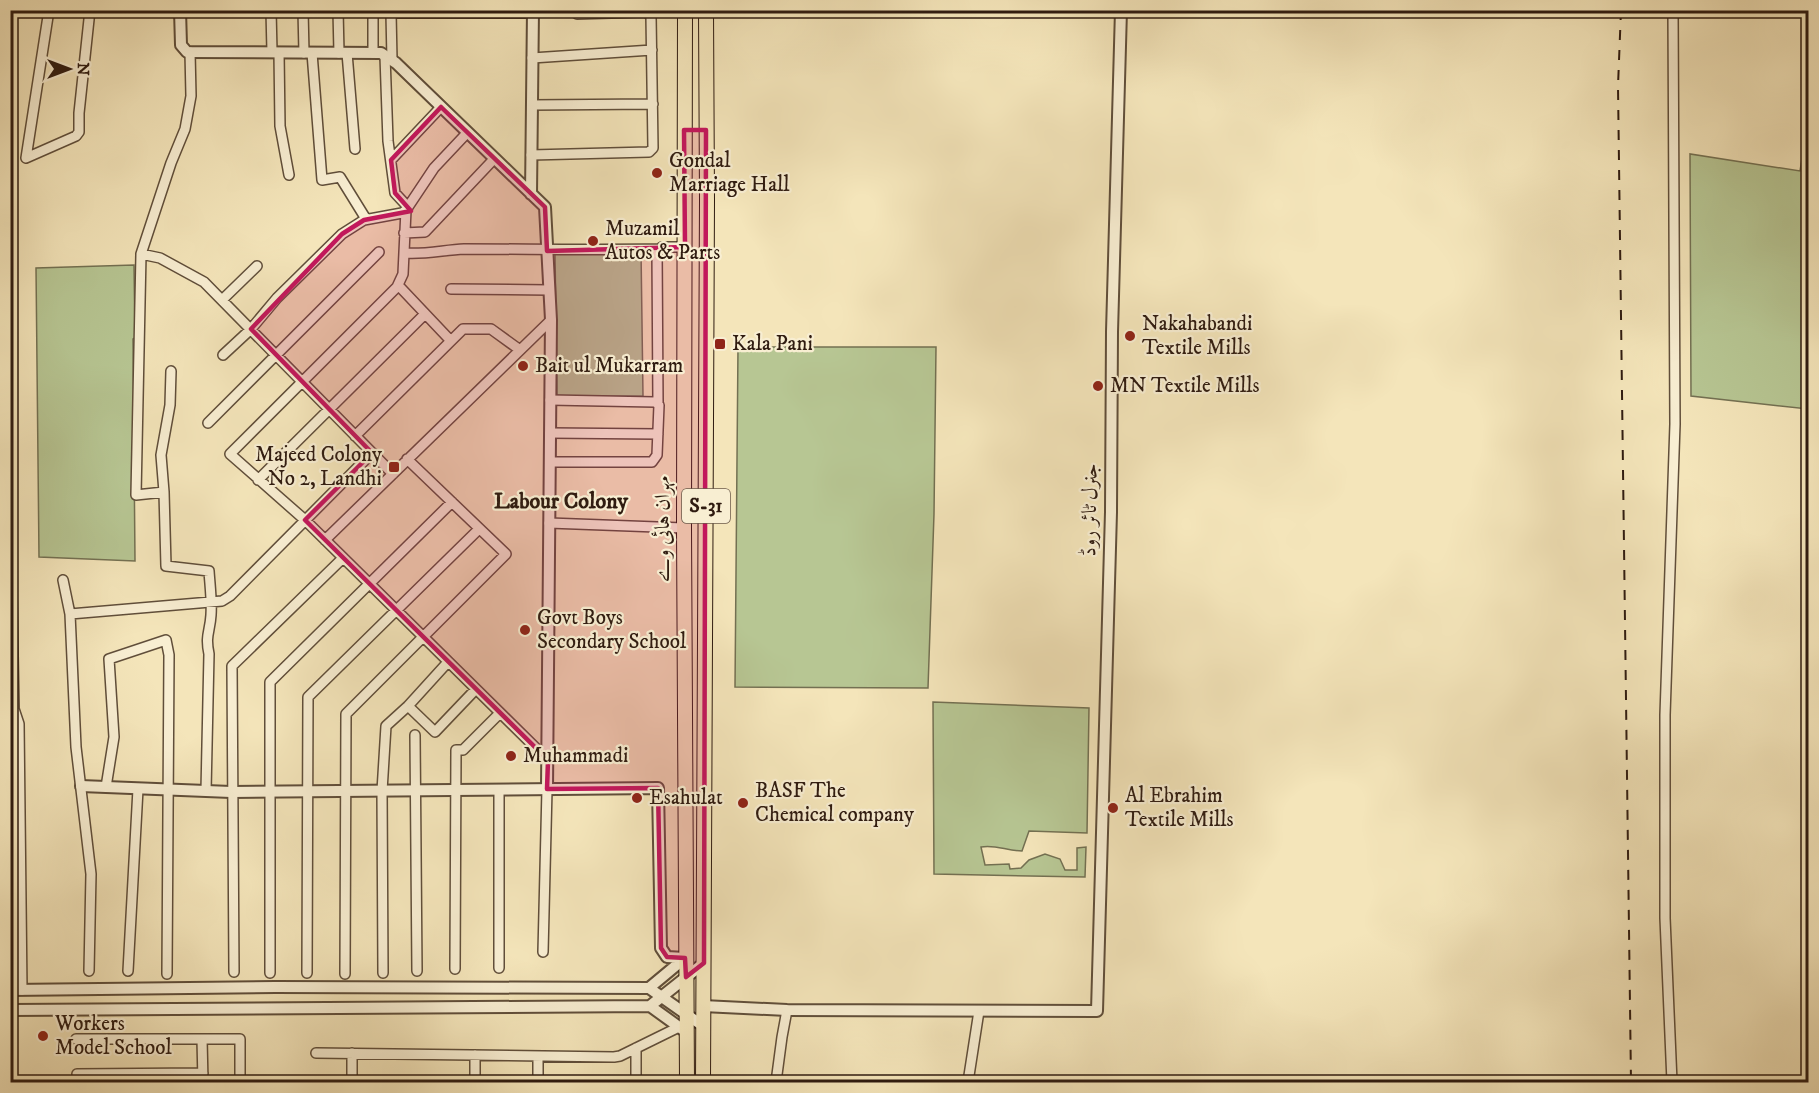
<svg xmlns="http://www.w3.org/2000/svg" width="1819" height="1093" font-family="'IM FELL DW Pica',Amiri,serif">
<style>
.green{fill:#b7c693;stroke:#737052;stroke-width:1.5}
.lines{fill:none;stroke-linecap:round;stroke-linejoin:round}
.minor-casing{stroke:#604e3a;stroke-width:12}
.tertiary-casing{stroke:#604e3a;stroke-width:14}
.primary-casing{stroke:#2f1b10;stroke-width:16}
.minor{stroke:#f8eed2;stroke-width:9}
.tertiary{stroke:#f8eed2;stroke-width:10}
.primary{stroke:#f4e5ba;stroke-width:14}
.rail{stroke:#2f1b10;stroke-width:2;stroke-dasharray:10 10;stroke-linecap:butt}
.marked{fill:#c2185b;fill-opacity:0.2;stroke:#c2185b;stroke-width:4.5;stroke-linejoin:round}
.poi-dot{fill:#8f2418;stroke:#f8eed2;stroke-width:2}
.labels{text-anchor:middle;dominant-baseline:central;stroke-width:4.5;stroke-linejoin:round;paint-order:stroke}
.shield{fill:#f8eed2;stroke:#6b5a4a;stroke-width:1.5}
.shield-label{font-size:20px;font-weight:bold;fill:#2f1b10}
.poi-label{font-size:21px;fill:#2f1b10;stroke:#f8eed2;text-anchor:start}
.street-label{font-size:21px;fill:#2f1b10;stroke:#f8eed2}
.neighbourhood-label{font-size:22px;font-weight:bold;fill:#2f1b10;stroke:#f8eed2}
</style>
<rect width="100%" height="100%" fill="#f4e5ba"/>
<filter id="stains"><feTurbulence type="fractalNoise" baseFrequency=".00333" numOctaves="4"/><feColorMatrix values="0 0 0 0 .2 0 0 0 0 .09 0 0 0 0 .02 0 0 0 .5 -.17"/></filter>
<radialGradient id="worn" r=".72"><stop offset=".6" stop-color="#630" stop-opacity="0"/><stop offset="1" stop-color="#630" stop-opacity=".3"/></radialGradient>
<path class="green" d="M1803,152L1808,153V409L1691,396L1690,154L1800,171Z
M641,250L643,396L557,397L555,252Z
M134,265L135,338L133,339L135,561L39,557L36,268Z
M738,347H936L934,514L928,688L735,687Z
M933,702L1089,708L1087,833L1029,831L1022,851C1007,851 995,844 981,847L985,865L1009,864L1010,869L1021,868L1029,860L1045,854L1060,859L1065,870H1077V848L1086,847L1085,877L934,874Z"/>
<g class="lines">
<g class="minor-casing">
<path id="minor" d="M49,10L26,158L76,136L79,132V113L90,10
M271,10L272,52
M303,10L304,53
M338,10L339,53
M373,10V53
M10,23L12,10
M190,52L191,96L185,129L171,163L141,254L136,495L164,492L166,566L209,571C210,586 212,600 211,615C210,632 205,635 209,654L206,791
M279,53L280,126L289,175
M312,53L322,180L340,177L366,219
M347,53L355,149
M385,56L388,141L395,193L408,207
M532,58L652,50
M392,60L391,13H532
M532,105L653,104
M531,155L649,152L653,148L651,16L646,12L577,14
M391,160L441,107
M406,210L403,274L397,287L230,454L305,520L548,760
M404,233L425,232L494,159
M404,253C423,255 444,250 464,249C529,249 594,250 659,249
M141,254L160,258L204,282L393,474
M398,285L451,341
M451,289L549,290
M222,300L257,266
M223,355L251,329L277,298L342,234L364,220L402,213L406,210L434,168L467,133
M658,403L657,251L662,247H685
M208,423L379,252
M550,433L658,434
M355,436L463,329H491L520,350
M550,462H652L657,455L659,405L655,402L550,400
M258,480L425,314
M10,488L14,709L19,724L22,990
M164,492L161,455L170,405L171,371
M549,523L684,528
M325,540L551,320
M63,580L70,614
M408,706L435,732L476,689
M415,735L417,971
M106,787L114,737L109,659L166,640L169,655L167,974
M499,790V968
M543,952L547,789
M455,969L456,750H463L500,713
M89,971L91,874L76,747L70,614L222,601L230,596L372,453
M128,971L138,789
M234,972L232,666L343,558
M270,973V682L452,502
M307,973L308,697L479,529
M383,973L382,791L386,726L408,706L448,662
M345,974L346,714L506,554L407,459
M76,1039H240V1082
M202,1039L203,1082
M316,1053L614,1057L620,1056L679,1027
M475,1055V1082
M538,1056V1082
M77,1074L203,1073
M352,1082V1053
M636,1082V1048
M776,1082L782,1037L787,1010
M968,1082L979,1011
M1672,1082L1665,918V715L1675,424L1673,10"/>
</g>
<g class="tertiary-casing">
<path id="tertiary" d="M180,10L181,45L187,52L381,53L396,63L545,207L551,320L547,789
M531,194L533,10
M81,786L231,792L658,788L661,948L667,957L685,958
M649,988L685,958
M10,990L275,987L649,988L703,1026
M650,1006L686,1032
M703,1006L787,1010L1097,1011L1111,512L1112,332L1121,10
M10,1010L650,1006L704,963"/>
</g>
<g class="primary-casing">
<path id="primary" d="M685,10L684,528L687,1082
M703,1082L707,200L706,10"/>
</g>
<use href="#minor" class="minor"/>
<use href="#tertiary" class="tertiary"/>
<use href="#primary" class="primary"/>
<path class="rail" d="M1621,10L1618,86L1631,1082"/>
</g>
<path class="marked" d="M441,107L545,207L547,251L685,247L684,130H706L704,963L686,977L685,958L667,957L661,948L658,788L547,789L548,760L305,520L372,453L251,329L342,234L364,220L411,211L395,193L391,160Z"/>
<g class="poi-dot">
<circle cx="657" cy="173" r="6"/>
<circle cx="593" cy="241" r="6"/>
<circle cx="1130" cy="336" r="6"/>
<rect x="714" y="338" width="12" height="12" rx="3"/>
<circle cx="523" cy="366" r="6"/>
<circle cx="1098" cy="386" r="6"/>
<rect x="388" y="461" width="12" height="12" rx="3"/>
<circle cx="525" cy="630" r="6"/>
<circle cx="511" cy="756" r="6"/>
<circle cx="637" cy="798" r="6"/>
<circle cx="743" cy="803" r="6"/>
<circle cx="1113" cy="808" r="6"/>
<circle cx="43" cy="1036" r="6"/>
</g>
<g class="labels">
<rect class="shield" x="682" y="489" width="48" height="34" rx="4.5"/>
<g class="shield-label">
<text x="706" y="506">S-31</text>
</g>
<g class="poi-label">
<text x="669" y="161">Gondal<tspan x="669" dy="24">Marriage Hall</tspan></text>
<text x="605" y="229">Muzamil<tspan x="605" dy="24">Autos &amp; Parts</tspan></text>
<text x="1142" y="324">Nakahabandi<tspan x="1142" dy="24">Textile Mills</tspan></text>
<text x="732" y="344">Kala Pani</text>
<text x="535" y="366">Bait ul Mukarram</text>
<text x="1110" y="386">MN Textile Mills</text>
<text x="382" y="455" text-anchor="end">Majeed Colony<tspan x="382" dy="24">No 2, Landhi</tspan></text>
<text x="537" y="618">Govt Boys<tspan x="537" dy="24">Secondary School</tspan></text>
<text x="523" y="756">Muhammadi</text>
<text x="755" y="791">BASF The<tspan x="755" dy="24">Chemical company</tspan></text>
<text x="1125" y="796">Al Ebrahim<tspan x="1125" dy="24">Textile Mills</tspan></text>
<text x="649" y="798">Esahulat</text>
<text x="55" y="1024">Workers<tspan x="55" dy="24">Model School</tspan></text>
</g>
<g class="street-label">
<text transform="translate(1090 510) rotate(-89)">جنرل ٹائر روڈ</text>
<text transform="translate(663 529) rotate(-90)">مہران ہائی وے</text>
</g>
<g class="neighbourhood-label">
<text x="561" y="501">Labour Colony</text>
</g>
</g>
<rect width="1819" height="1093" fill="none" stroke="#f4e5ba" stroke-width="36"/>
<rect x="12" y="12" width="1795" height="1069" fill="none" stroke="#2f1b10" stroke-width="3"/>
<rect x="18" y="18" width="1783" height="1057" fill="none" stroke="#2f1b10" stroke-width="1.5"/>
<g transform="translate(69 69) rotate(90)" stroke="#f8eed2" stroke-width="4.5" paint-order="stroke">
<path d="M0-4.5L10 22L0 15L-10 22Z" fill="#2f1b10"/>
<text y="-9" font-size="16" font-weight="bold" text-anchor="middle" fill="#2f1b10">N</text>
</g>
<rect width="100%" height="100%" filter="url(#stains)"/>
<rect width="100%" height="100%" fill="url(#worn)"/>
</svg>
